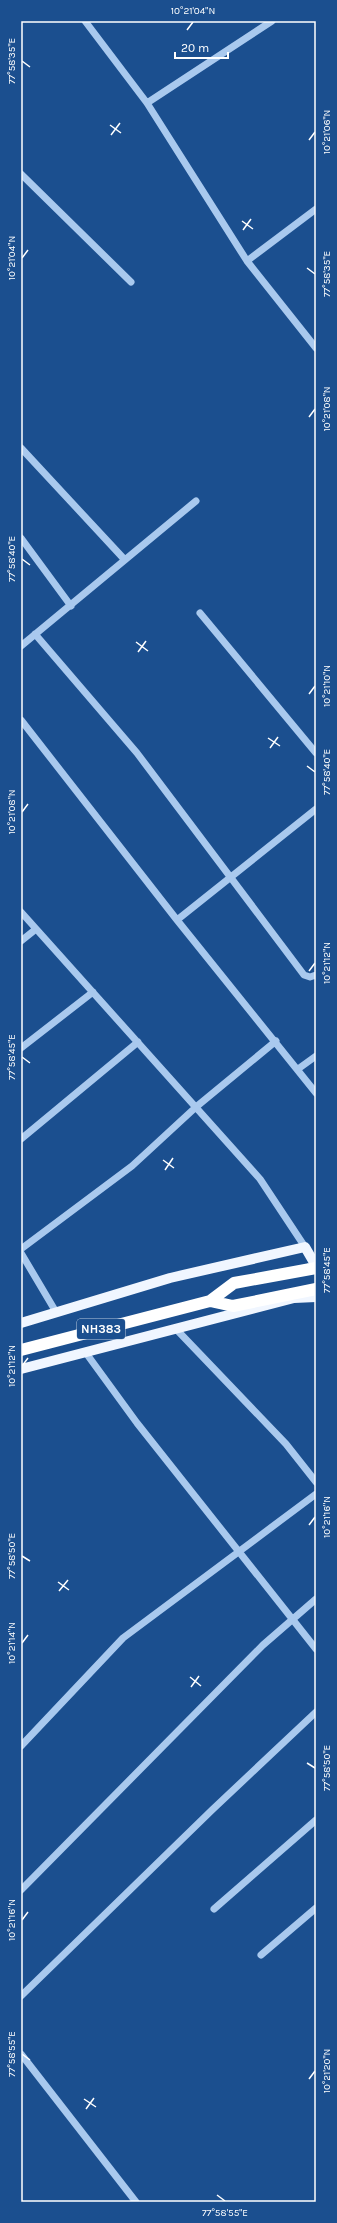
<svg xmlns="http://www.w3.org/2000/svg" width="337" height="2223" font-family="Karla,sans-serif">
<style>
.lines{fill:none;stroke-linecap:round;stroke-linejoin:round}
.minor{stroke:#a9c9ee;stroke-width:7}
.major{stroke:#f0f6ff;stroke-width:10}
.highway{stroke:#fff;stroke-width:12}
.ticks{fill:none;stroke:#fff;stroke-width:1.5}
.labels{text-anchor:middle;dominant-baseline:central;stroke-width:3.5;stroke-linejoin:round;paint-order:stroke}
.shield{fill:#1b4f8f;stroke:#bbcadd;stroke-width:1}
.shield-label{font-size:12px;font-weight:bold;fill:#fff}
.neatline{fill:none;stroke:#fff;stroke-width:1.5}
.ticks-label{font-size:10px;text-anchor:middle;fill:#fff}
</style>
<rect width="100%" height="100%" fill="#1b4f8f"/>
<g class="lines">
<path class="minor" d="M85,21L147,103L247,261L316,348
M147,103L272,21
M21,174L131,282
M247,261L316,209
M21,448L125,560
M21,538L71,606
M200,613L316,753
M35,634L137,753L304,975L310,977L316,975
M21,646L196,501
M21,720L177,920L316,1093
M21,912L260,1179L305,1247
M177,920L316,809
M21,941L36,929
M21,1048L93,992
M298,1069L316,1056
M21,1139L138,1042
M21,1249L132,1166L196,1107L276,1041
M21,1253L56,1312
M176,1329L286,1444L316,1482
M86,1353L137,1423L316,1649
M21,1746L123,1638L316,1494
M21,1890L263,1645L316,1599
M214,1909L316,1820
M261,1955L316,1908
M21,1996L212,1810L316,1712
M21,2054L136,2202"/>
<path class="major" d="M21,1323L170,1278L305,1247L316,1266
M21,1369L294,1298L316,1297"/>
<path class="highway" d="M210,1301L233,1306L316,1289
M21,1350L210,1301L234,1283L316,1268"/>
</g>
<path class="ticks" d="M187,30L193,22M22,61L30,67M110,125L121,133M111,135L120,123M309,140L315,132M242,221L253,229M243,230L251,219M22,258L28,250M307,268L315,274M309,417L315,409M22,559L30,565M136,642L148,651M138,652L146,641M309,694L315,686M268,738L280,746M270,748L278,737M307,766L315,772M22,812L28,804M309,971L315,963M22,1057L30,1063M163,1160L174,1168M165,1170L173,1158M307,1264L315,1270M22,1366L28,1358M309,1525L315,1517M22,1556L30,1561M58,1582L69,1590M59,1591L68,1580M22,1643L28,1635M190,1677L201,1686M191,1687L199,1676M307,1763L315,1768M22,1920L28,1912M22,2054L30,2060M309,2079L315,2071M84,2099L96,2107M86,2109L94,2098M217,2195L225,2201"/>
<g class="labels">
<rect class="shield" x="77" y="1319" width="48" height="20" rx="3"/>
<g class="shield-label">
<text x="101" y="1329">NH383</text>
</g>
</g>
<rect width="337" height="2223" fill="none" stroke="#1b4f8f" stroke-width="44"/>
<path d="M175 52v6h53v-6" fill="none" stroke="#ffffff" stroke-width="2"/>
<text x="181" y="52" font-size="12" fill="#ffffff" stroke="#1b4f8f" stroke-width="3" paint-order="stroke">20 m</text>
<rect x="22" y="22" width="293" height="2179" class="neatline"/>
<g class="ticks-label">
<text x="193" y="14">10°21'04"N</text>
<text transform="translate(11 61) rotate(-90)" y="4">77°58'35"E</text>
<text transform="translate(326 132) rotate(-90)" y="4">10°21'06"N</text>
<text transform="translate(11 258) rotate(-90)" y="4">10°21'04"N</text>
<text transform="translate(326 274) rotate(-90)" y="4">77°58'35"E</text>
<text transform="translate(326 409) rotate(-90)" y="4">10°21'08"N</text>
<text transform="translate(11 559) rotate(-90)" y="4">77°58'40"E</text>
<text transform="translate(326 686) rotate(-90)" y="4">10°21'10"N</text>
<text transform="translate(326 772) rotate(-90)" y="4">77°58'40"E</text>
<text transform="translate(11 812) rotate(-90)" y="4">10°21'08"N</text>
<text transform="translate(326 963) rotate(-90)" y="4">10°21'12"N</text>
<text transform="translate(11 1057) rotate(-90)" y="4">77°58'45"E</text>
<text transform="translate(326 1270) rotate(-90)" y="4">77°58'45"E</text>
<text transform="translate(11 1366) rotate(-90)" y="4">10°21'12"N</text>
<text transform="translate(326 1517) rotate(-90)" y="4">10°21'16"N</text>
<text transform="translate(11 1556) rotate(-90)" y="4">77°58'50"E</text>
<text transform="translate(11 1643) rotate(-90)" y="4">10°21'14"N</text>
<text transform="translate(326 1768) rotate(-90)" y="4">77°58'50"E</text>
<text transform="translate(11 1920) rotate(-90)" y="4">10°21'16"N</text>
<text transform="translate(11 2054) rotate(-90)" y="4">77°58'55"E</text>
<text transform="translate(326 2071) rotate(-90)" y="4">10°21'20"N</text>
<text x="225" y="2216">77°58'55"E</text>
</g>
</svg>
